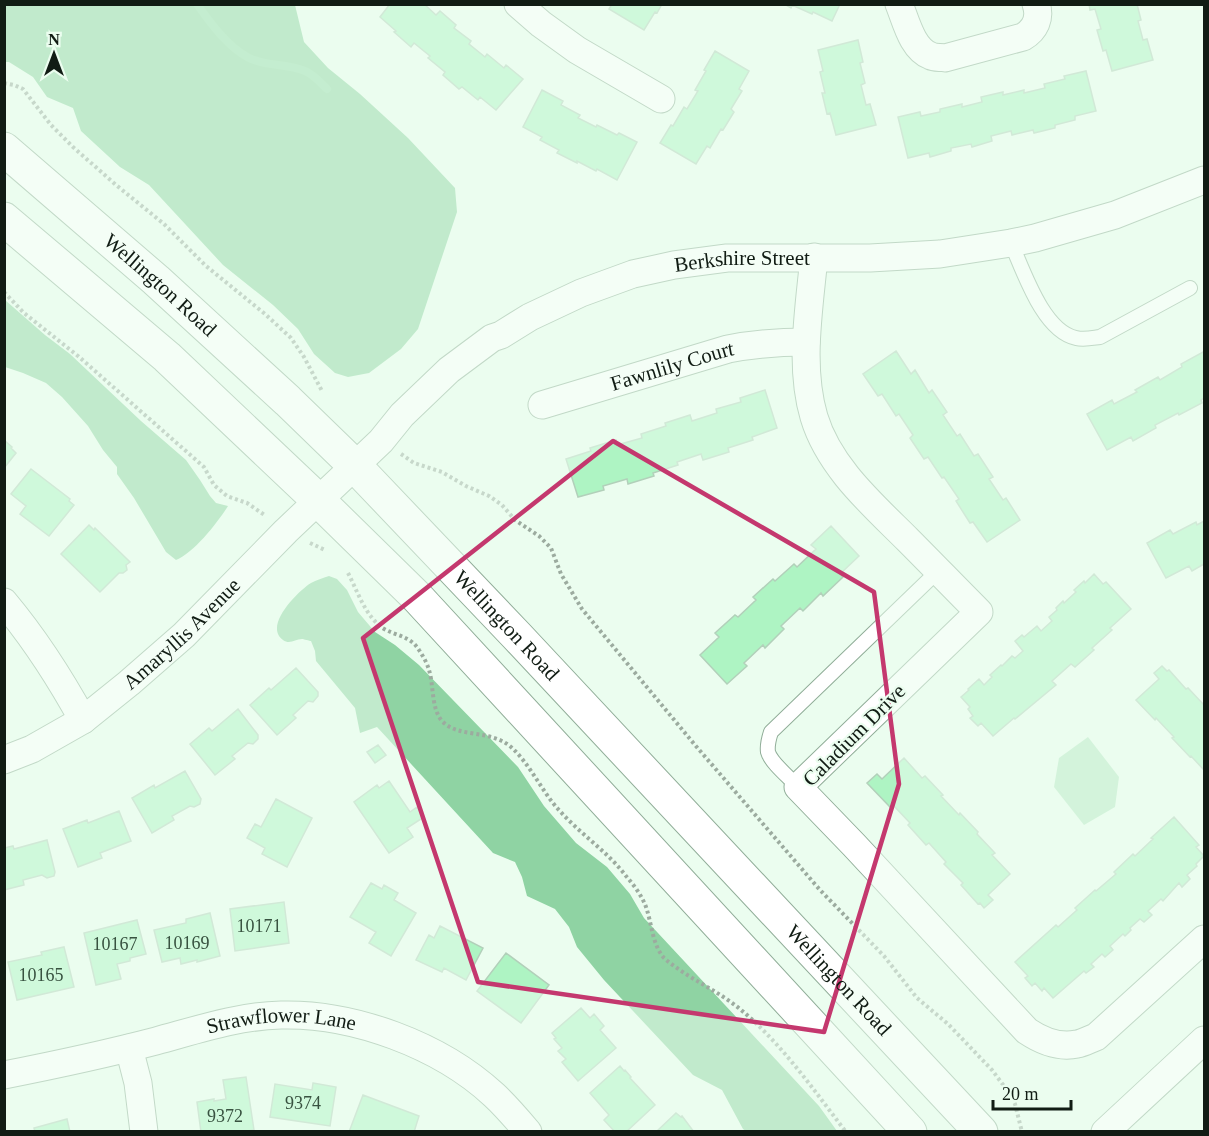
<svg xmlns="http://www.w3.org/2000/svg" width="1209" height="1136" font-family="'Times New Roman',serif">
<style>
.green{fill:#b7e7c4}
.forest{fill:#8fd3a3}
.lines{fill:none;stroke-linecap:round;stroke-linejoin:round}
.stream{stroke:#96daaa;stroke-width:8}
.building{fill:#aef4c3;stroke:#b2d0ba;stroke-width:1.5}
.service-casing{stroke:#90ad98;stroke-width:16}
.minor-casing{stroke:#90ad98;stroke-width:29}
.secondary-casing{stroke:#90ad98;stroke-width:35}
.path{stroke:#9cab9f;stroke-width:4;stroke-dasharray:3 3;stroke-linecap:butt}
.service{stroke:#fff;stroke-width:14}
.minor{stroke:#fff;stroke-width:27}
.secondary{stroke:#fff;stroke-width:33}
.marked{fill:none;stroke:#c4386e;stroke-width:4.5;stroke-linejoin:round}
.labels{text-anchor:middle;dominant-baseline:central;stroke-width:4.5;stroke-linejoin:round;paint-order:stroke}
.number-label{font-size:18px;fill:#385240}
.street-label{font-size:21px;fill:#111c14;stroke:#ebfdef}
</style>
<rect width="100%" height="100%" fill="#ebfdef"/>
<path class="green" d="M1088,737L1119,777L1115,807L1084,825L1054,787L1059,758Z"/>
<path class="forest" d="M4,5H295L304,42L328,68L360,94L408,138L455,188L457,212L418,329L401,349L369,373L348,377L335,373L314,354L298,329L273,305L223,265L149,185L120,167L81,131L73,108L47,97L33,77L9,62H5Z
M5,300L45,335L70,354L141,421L186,460L200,480L210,496L216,503L228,506C218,522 194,553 176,560L166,552L134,498L117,474V467L103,450L88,426L62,397L46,383L23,373L5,367Z
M329,576L337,579L347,590L358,612L375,632L395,645L419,665L518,767L544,806L576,843L607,867L630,894L644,918L819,1106L837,1131L747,1132L743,1129L722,1090L693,1075L604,980L577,947L569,927L555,909L527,896L522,877L515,862L493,853L377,727L360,733L355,708L316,661L315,651L311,641C310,641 303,639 302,639C295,639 290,645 283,640C263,626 298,591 311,583C316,580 323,578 329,576Z"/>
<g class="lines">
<path class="stream" d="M197,4C211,24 228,47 249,58C267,67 287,63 305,71C313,74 320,82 327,89"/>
</g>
<path class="building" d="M390,4H424L436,15L440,11L456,25L454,28L471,41L469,44L485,57L487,54L504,68L506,65L523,79L496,110L480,97L478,100L462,87L459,89L443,75L445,72L428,58L430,56L414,43L411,47L394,32L396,31L380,17Z
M612,4H662L657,13L655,12L644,30L609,9Z
M784,4H840L832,21L813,12L812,14L792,5L791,8Z
M1089,4H1137L1141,20L1138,21L1143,40L1147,39L1153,60L1112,71L1106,50L1103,51L1097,30L1101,29L1095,9L1090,10Z
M858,40L863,62L860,63L865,83L861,85L866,105L870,104L876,125L836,135L830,113L827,114L822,93H825L820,72L823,71L818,50Z
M715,51L749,71L739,89L742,91L731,109L734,112L723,130L721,129L710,148L707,146L696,164L660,143L671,125L673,126L684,107L687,109L698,91L695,90L706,71L704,70Z
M1086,71L1096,111L1075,116V120L1055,125V128L1034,133L1033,130L1012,135L1011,131L991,136L992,141L972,147L971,144L951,148V151L930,157L929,153L908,158L898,117L920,112L921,116L940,112V109L962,104V107L982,102L981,97L1003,92V95L1024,90V93L1045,88L1044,84L1065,79L1064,76Z
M542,90L563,101L561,105L580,115L578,118L596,127L597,125L617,135L619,133L637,142L617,180L597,169L596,171L577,161V163L557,153L559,150L540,140L542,137L523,127Z
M896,351L911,374L915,370L929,393L932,390L947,412L943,415L957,436L960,434L974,456L978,454L993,477L989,479L1003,500L1006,498L1020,520L987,542L973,522L970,523L956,501L959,499L944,477L942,478L928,457L924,459L910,438L913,435L899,414L896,416L882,394L878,396L863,374Z
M1203,352L1204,354V398L1201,400L1202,403L1179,415L1178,413L1155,425L1156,428L1133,441L1131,437L1107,450L1087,414L1112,400L1114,404L1137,392L1135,390L1158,377L1160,380L1182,367L1181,364Z
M765,390L777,428L752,437L753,440L728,448L729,452L703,460L701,454L677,462L678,465L653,473L654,476L628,484L627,479L603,486L604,490L578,497L566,459L591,451L590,448L616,440L617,445L642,438L641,434L666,426L665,423L690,415L692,421L717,413L716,409L741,402L740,398Z
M4,440L12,447L11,448L16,453L4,468Z
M31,469L70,499L69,501L74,505L49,536L20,514L26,506L11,494Z
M1204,521V564L1192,571L1189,566L1166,578L1147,543L1170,530L1173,534L1196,522L1197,525Z
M89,525L94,530L95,528L130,562L126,565L127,570L123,573H119L100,592L61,554Z
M831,526L859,556L840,574L843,577L823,596L821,593L803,611L800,608L781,626L784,629L765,648L763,645L744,663L747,666L727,684L700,655L719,637L715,633L735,615L738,617L756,600L753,597L773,579L775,581L794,564L797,567L816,549L811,545Z
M1094,574L1103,584L1106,582L1131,609L1110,628L1112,630L1092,648L1094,650L1075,667L1071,664L1052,681L1056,685L1015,719L1014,718L993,736L981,723L978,726L970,718L973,716L968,709L970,707L961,697L969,690L968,689L979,679L984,685L992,677L990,675L1001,665L1002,666L1012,656L1015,658L1023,651L1015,641L1022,635L1024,637L1037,626L1041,631L1052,621L1049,617L1057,610L1056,608L1063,601L1064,603L1076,592L1074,590L1084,581L1085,583Z
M1162,666L1167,671L1169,670L1186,689L1188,688L1204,705V770L1191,756L1190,757L1172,738L1174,737L1156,718L1155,720L1136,700L1159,679L1154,673Z
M296,668L318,692V696L313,702L308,701L293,715L296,718L277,735L250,705L269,688L271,690Z
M238,709L258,735V739L253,744L248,743L232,756L235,759L215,775L190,744L209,728L212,731Z
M378,745L386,755L375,763L367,752Z
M904,758L922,778L925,776L943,795L941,796L959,815L960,813L978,832L977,834L995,853L992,855L1010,874L988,895L993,900L984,908L980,903L978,904L961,885L963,883L944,864L946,862L929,843L926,845L908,825L910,823L893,805L890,807L867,783L877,774L882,779Z
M185,771L201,799L200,804L194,807L190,806L172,816L174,820L152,833L132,798L154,785L155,788Z
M389,781L410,812L417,807L424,817L407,828L413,837L389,853L354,802L377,785L379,788Z
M276,799L312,818L287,867L262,854L265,848L247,838L255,824L261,827Z
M119,811L131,841L100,853L102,858L78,867L63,829L87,820L88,823Z
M1174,817L1199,845L1196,847L1204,856L1196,864L1197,866L1187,875L1190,879L1182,887L1179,883L1163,901L1161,899L1148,911L1152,915L1144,922L1140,919L1130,928L1131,930L1125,936L1123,934L1110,946L1113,950L1105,957L1102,954L1091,964L1094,967L1086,973L1084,971L1053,998L1044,988L1042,991L1035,983L1032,986L1025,978L1028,976L1015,962L1056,925L1058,927L1077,910L1075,908L1095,890L1096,891L1116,874L1114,872L1133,854L1135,856L1153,839L1151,838Z
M47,840L55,872L54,876L47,878L42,875L23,880L24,885L4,890V848L13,846L14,849Z
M371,883L382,889L384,885L398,893L394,900L416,913L391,956L369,943L376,932L350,917Z
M284,902L289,943L235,951L230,909Z
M210,913L220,956L197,962V960L181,964L180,958L162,962L154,930L186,923V919Z
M137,920L146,954L130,958V961L117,964L121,979L96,985L84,933Z
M440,926L483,948L466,980L444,968L442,972L416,960L429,935L434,938Z
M64,947L74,987L17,1000L8,962L42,955L41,952Z
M506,953L549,985L521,1023L477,991Z
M581,1008L590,1018L594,1014L604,1026L600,1030L616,1048L578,1081L562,1062L566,1059L558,1051L562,1048L554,1039L556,1038L552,1033Z
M620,1066L624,1071L625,1070L631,1077L630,1078L655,1105L626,1132H615L604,1120L609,1115L590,1093Z
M246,1077L254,1130L241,1132H201L197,1102L214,1099V1101L226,1099L223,1080Z
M313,1083L336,1087L330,1126L270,1117L275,1084L312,1090Z
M363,1095L419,1116L414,1132H349Z
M676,1113L681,1117L682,1116L694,1132H656Z
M67,1119L70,1132H35L34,1128Z"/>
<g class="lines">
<g class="service-casing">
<path id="service" d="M1011,243C1024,272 1043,331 1076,338C1084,340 1092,338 1100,337L1190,288
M798,787C790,778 771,763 768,752C767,745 769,738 771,732L939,570"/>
</g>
<g class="minor-casing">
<g id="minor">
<path d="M518,4L541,24L577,50L661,99"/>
<path d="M899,4C906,21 912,49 931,56C935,58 941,57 945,58L1023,37C1035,30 1041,18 1036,4"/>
<path d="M814,257C809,310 799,366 814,417C829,467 872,504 908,540C932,564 955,588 979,612L798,787L854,845L1027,1031C1042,1041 1059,1048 1077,1044C1083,1043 1090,1039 1096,1037L1204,939"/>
<path id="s1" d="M542,405L728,349C754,344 779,342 806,342"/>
<path d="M4,602C35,639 60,678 83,720"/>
<path id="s2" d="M4,760L32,749L83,720L129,683L184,635L286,531L381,441L402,415L449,370L492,338L501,335L530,317L581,293L633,274L674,265L727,258H870L940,254L1011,243L1035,238L1115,215L1204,180"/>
<path d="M129,1048L138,1083L144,1132"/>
<path id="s3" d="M4,1075C55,1065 106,1054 156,1041C197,1030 238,1016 281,1015C353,1013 440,1045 494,1095C506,1106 517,1119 528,1132"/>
<path d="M1105,1132L1204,1040"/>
</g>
</g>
<g class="secondary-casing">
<g id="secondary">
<path id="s4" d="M4,149L156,280L288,401L355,466L516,635L981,1132"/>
<path d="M4,219L167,357L319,501L417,597L910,1132"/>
</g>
</g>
<path class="path" d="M4,83L14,85L23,89L51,125L73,147L116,185L164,224L206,266L265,314L291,338L304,357L322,391
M4,292L24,313L78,356L204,467L214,485L227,496L247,503L266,516
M401,454L414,463L442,472L466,486L489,496L502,505L515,520L539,536L551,548L561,574L582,609L695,745L820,890L884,956L917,998L948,1024L992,1070L1007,1090L1015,1104L1022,1132
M310,543L325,550
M348,573C358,592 364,613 381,627C394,636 410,635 419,650C423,656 427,663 429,670C434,686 431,710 443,722C459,738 490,729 511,747C530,764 541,790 558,809C579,833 607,851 626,876C634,885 642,896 646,907C652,924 652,944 664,958C687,978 717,990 740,1009C782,1044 813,1089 846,1132"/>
<use href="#service" class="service"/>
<use href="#minor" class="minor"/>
<use href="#secondary" class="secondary"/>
</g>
<path d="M0 0H1209V1136H0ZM613,441L874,592L899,784L824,1032L478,982L363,638Z" fill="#ebfdef" fill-opacity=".55" fill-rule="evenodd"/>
<path class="marked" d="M613,441L874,592L899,784L824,1032L478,982L363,638Z"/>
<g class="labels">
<g class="number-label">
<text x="259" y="926">10171</text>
<text x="187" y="943">10169</text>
<text x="115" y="944">10167</text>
<text x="41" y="975">10165</text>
<text x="303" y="1103">9374</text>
<text x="225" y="1116">9372</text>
</g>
<g class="street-label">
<text stroke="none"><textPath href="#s2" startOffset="915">Berkshire Street</textPath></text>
<text stroke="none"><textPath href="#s4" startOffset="207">Wellington Road</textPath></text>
<text stroke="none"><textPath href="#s1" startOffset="136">Fawnlily Court</textPath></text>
<text stroke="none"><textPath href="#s4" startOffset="693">Wellington Road</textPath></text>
<text stroke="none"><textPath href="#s2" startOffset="220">Amaryllis Avenue</textPath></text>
<text transform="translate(854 735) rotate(-45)">Caladium Drive</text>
<text stroke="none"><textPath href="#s4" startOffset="1179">Wellington Road</textPath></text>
<text stroke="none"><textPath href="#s3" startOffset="284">Strawflower Lane</textPath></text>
</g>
</g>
<rect width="1209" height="1136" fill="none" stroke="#111c14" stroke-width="12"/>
<g transform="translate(54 54)" stroke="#ebfdef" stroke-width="4.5" paint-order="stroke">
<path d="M0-4.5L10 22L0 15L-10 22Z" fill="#111c14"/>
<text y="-9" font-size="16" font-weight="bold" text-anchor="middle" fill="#111c14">N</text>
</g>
<path d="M993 1100v9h78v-9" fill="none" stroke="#111c14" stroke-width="3"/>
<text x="1002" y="1100" font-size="18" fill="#111c14" stroke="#ebfdef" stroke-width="4.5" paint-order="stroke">20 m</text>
</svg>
